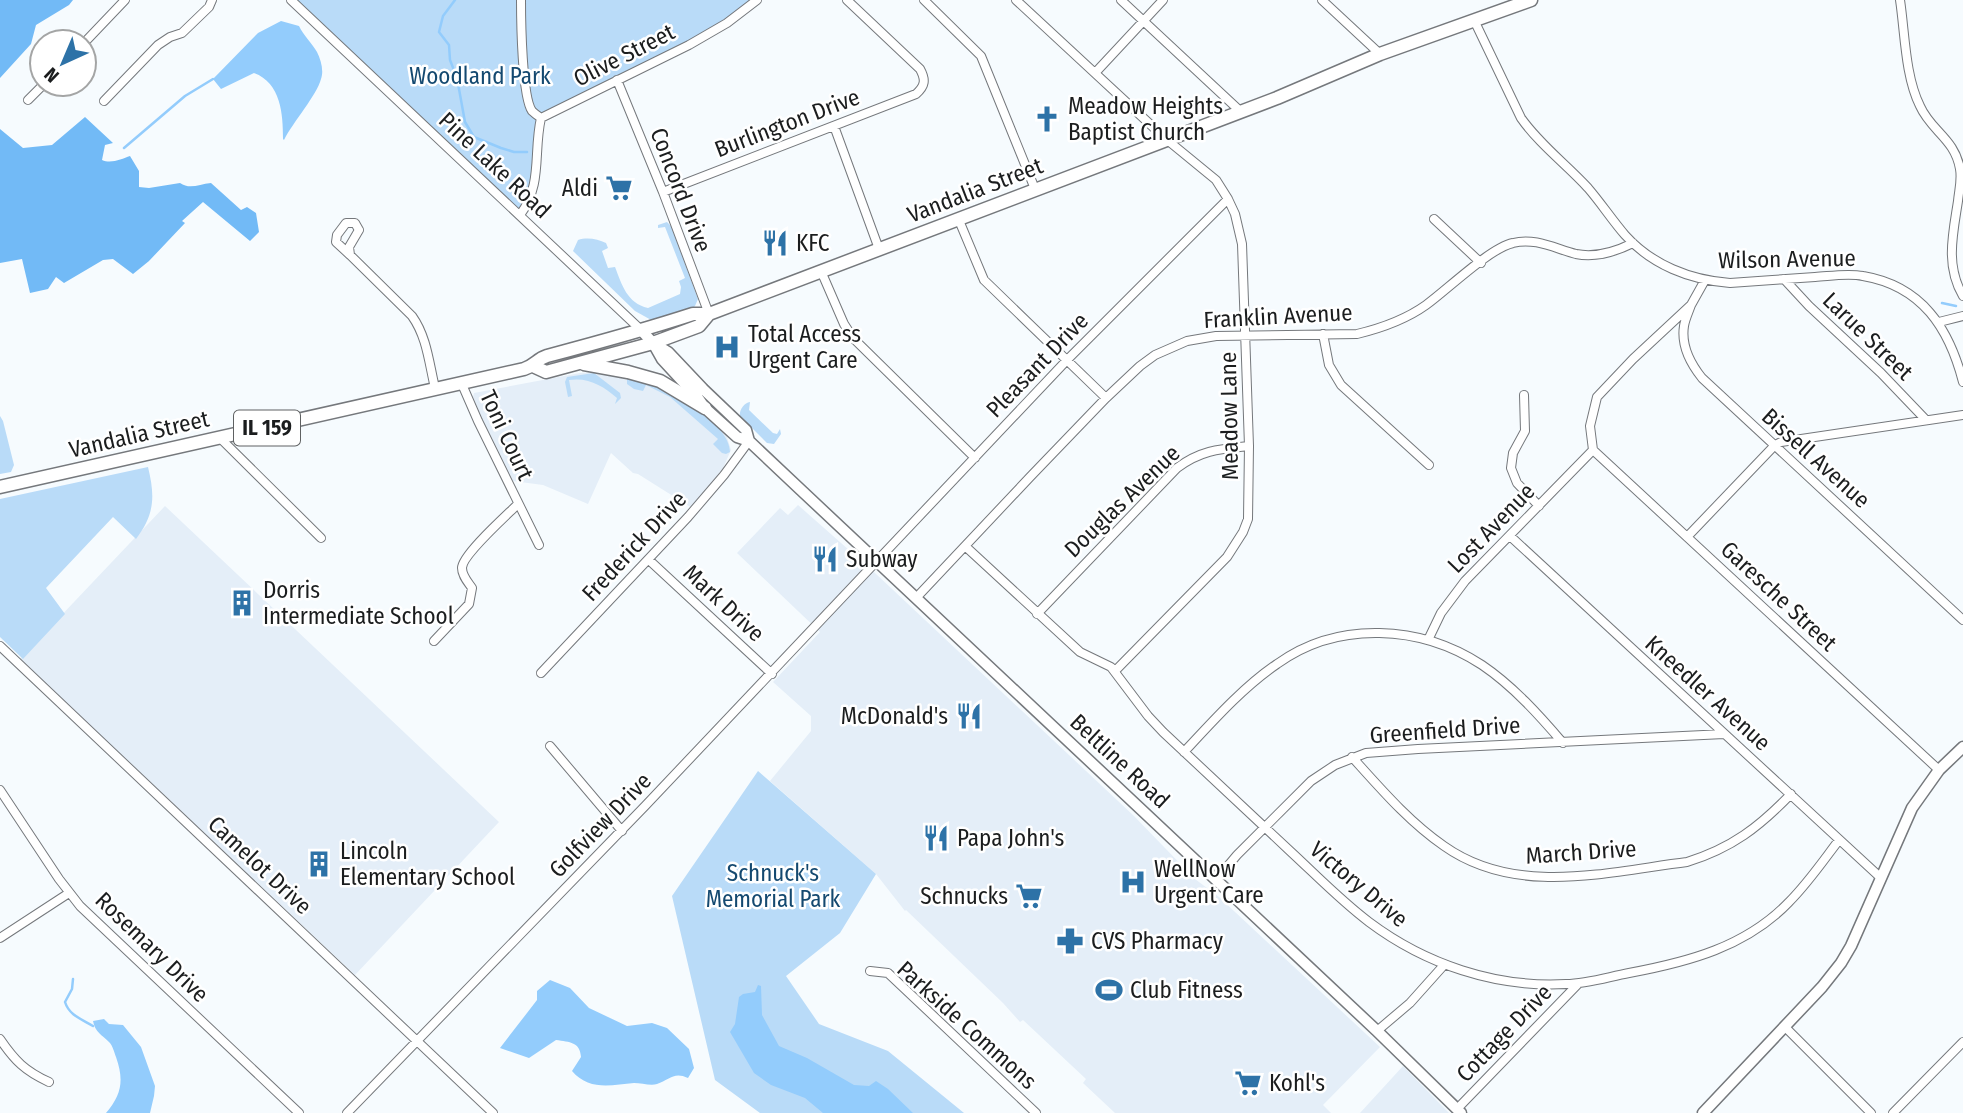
<svg xmlns="http://www.w3.org/2000/svg" width="1963" height="1113" font-family="'Fira Sans Condensed',sans-serif">
<style>
.built{fill:#e4eef8}
.green{fill:#b9dbf8}
.forest{fill:#72baf6}
.water{fill:#93ccfc}
.lines{fill:none;stroke-linecap:round;stroke-linejoin:round}
.stream{stroke:#93ccfc;stroke-width:2.5}
.street-casing{stroke:#75787c;stroke-width:10}
.secondary-casing{stroke:#75787c;stroke-width:13}
.primary-casing{stroke:#75787c;stroke-width:15}
.street{stroke:#fff;stroke-width:8}
.secondary{stroke:#fff;stroke-width:10}
.primary{stroke:#fff;stroke-width:12}
.labels{text-anchor:middle;dominant-baseline:central;stroke-width:5;stroke-linejoin:round;paint-order:stroke}
.shield{fill:#fff;stroke:#5f6162;stroke-width:2}
.shield-label{font-size:21px;font-weight:bold;fill:#1b1d1e}
.street-label{font-size:23px;fill:#1b1d1e;stroke:#fff}
.park-label{font-size:23px;fill:#144970;stroke:#fff}
.poi-label{font-size:23px;fill:#1b1d1e;stroke:#fff;text-anchor:start}
</style>
<rect width="100%" height="100%" fill="#f6fbfe"/>
<path class="built" d="M594,372L631,375L697,407L726,434L731,450L723,468L692,508L638,474L633,473L611,453L588,504L543,485L513,481L486,429L473,397L474,393L580,373Z
M798,505L875,573L1134,816L1195,879L1219,897L1380,1047L1323,1105L1331,1113H1115L1083,1083L1086,1079L1023,1020L1020,1022L1003,1003L906,910L905,911L876,874L770,781L811,731V716L773,682L820,632L737,553L780,508L788,515Z
M165,506L499,822L355,975L20,659Z
M1403,1066L1449,1113H1360Z"/>
<path class="green" d="M292,0H756L710,33L541,118L529,202L520,215Z
M667,222L671,226L698,299L695,306L693,308L653,321L635,311L573,251L578,240C587,237 598,239 606,243L608,248L602,251L608,268L615,267C622,285 627,303 648,308L680,294L681,287L679,281L685,278L665,227L658,228V225Z
M594,373L620,393L621,398L615,404L617,398C603,386 589,377 569,380L572,396L568,397L565,382L567,377Z
M627,377C634,378 642,378 649,381C673,391 730,424 730,452L726,454L722,453L713,444L718,439L670,397L646,385L643,391L634,389L627,384Z
M750,402L749,410L773,433L777,434L780,429L781,434L774,444L767,443L740,416C739,410 744,403 750,402Z
M0,416L3,421L14,465L11,472L0,474Z
M148,467C155,496 155,514 136,539L113,517L46,588L65,614L23,659L0,637V499Z
M758,771L876,874L840,933L786,976L819,1024L888,1051L964,1113H760L715,1080L672,896Z"/>
<path class="forest" d="M0,0H73L69,5L36,25L31,44L0,78Z
M85,117L113,143L105,145L102,160C111,164 122,159 130,156L139,171V187L149,188L180,183C190,190 199,184 211,183L241,210L247,207L256,213L259,232L250,241L203,202L182,221L185,223L149,261L133,274L113,259L103,260L64,283L56,277L48,289L30,293L22,259L0,263V129L23,148L52,145Z"/>
<path class="water" d="M281,21L299,26C303,35 312,43 317,52C321,60 324,71 321,79C317,95 293,122 284,140L283,139C283,114 281,83 254,73L221,89L213,79L258,33Z
M550,980L570,988L589,1008L627,1026L652,1023L667,1028L689,1049L694,1068L688,1078C674,1071 669,1080 657,1084C651,1086 641,1083 634,1083C611,1085 589,1091 572,1071L581,1057C580,1042 570,1042 556,1040L529,1058L500,1048L537,1000V991Z
M758,985L761,986L762,1015L779,1046L807,1058L854,1085L869,1086L876,1081L888,1089L913,1113H823L805,1098L771,1085L754,1073L730,1032L735,1024L739,997L743,994L755,992Z
M104,1019L109,1024L123,1025L141,1047L155,1086L154,1096L150,1113H106C122,1094 124,1080 116,1057C114,1052 113,1046 109,1042C102,1035 95,1032 93,1021Z"/>
<g class="lines">
<path class="stream" d="M455,0L443,16L439,32L449,45L450,60L457,78L465,122L474,137L501,148L514,152H527
M124,148L185,96L213,79
M1942,303L1956,306
M73,979L72,989L65,1002C69,1015 81,1019 93,1026"/>
<g class="street-casing">
<path id="street" d="M291,0L641,330
M521,0C521,20 522,97 532,111C535,114 538,116 541,118
M924,0L981,56L1035,189
M1016,0L1166,139L1216,180L1228,199L1235,214L1242,244L1249,446L1248,519L1243,532L1227,557L1115,671
M1121,0L1240,111
M1322,0L1380,54
M1900,0C1905,33 1905,76 1920,106C1931,131 1955,139 1960,169C1962,180 1959,190 1958,201C1953,234 1945,265 1963,296
M1474,20L1521,118C1540,145 1566,164 1588,188C1601,203 1612,220 1625,235C1652,265 1690,280 1730,283C1758,281 1787,279 1815,277C1831,276 1848,273 1863,276C1922,286 1949,328 1963,382
M84,43L125,0
M1095,73L1163,0
M617,80L663,192L709,314
M28,100L44,84
M104,101L158,45L170,37L182,33L209,7L212,0
M541,118L689,45L727,23L757,0
M834,126L879,249
M663,192L916,94C925,86 926,80 920,69L847,0
M520,215C543,184 533,153 541,118
M958,218L984,280L1106,398
M1434,219L1481,263
M346,223H355L359,230L349,247L350,255L336,242L337,235Z
M359,230L349,247V254L412,316C427,337 429,363 435,388
M821,271L844,324L853,338L975,458
M1784,279L1809,306L1881,373L1926,420
M1691,305C1689,311 1685,319 1684,326C1681,345 1690,363 1702,378L1963,620
M1939,322L1963,316
M1323,334L1329,365L1341,385L1429,465
M461,382L478,421L539,545
M1524,395L1525,431L1513,453L1511,468L1517,483L1539,506
M220,438L321,538
M1593,450L1939,770
M1593,450L1590,426L1597,397L1633,359L1691,305L1705,280
M1510,536L1881,878
M1687,537L1775,445L1781,442L1963,415
M965,546L1080,652L1111,667L1148,716L1163,732C1206,772 1248,812 1290,851C1316,875 1341,901 1369,922C1425,964 1495,988 1566,984C1587,984 1608,977 1629,973C1688,962 1746,947 1789,902C1808,883 1823,861 1839,840
M649,560L772,674
M916,598L1030,477L1106,398L1140,366L1155,355L1187,341L1216,336L1357,334C1382,328 1405,320 1426,305C1448,289 1490,248 1513,243C1535,237 1556,249 1576,254C1596,258 1615,252 1633,243
M1037,614L1177,468C1201,450 1220,449 1249,446
M1428,640L1441,613L1465,581L1593,450
M434,641L469,604L472,588C468,582 462,576 462,568C462,555 507,515 518,504
M0,646L493,1113
M541,673L688,517L724,475L749,441
M550,746L622,831
M1184,752C1212,722 1243,687 1277,664C1338,620 1421,625 1482,665C1513,686 1539,715 1563,743
M1352,757C1380,788 1409,822 1444,846C1516,897 1607,872 1687,862C1732,848 1759,827 1791,794
M0,790L59,879L80,906L299,1113
M1216,880L1237,855L1311,781L1335,765L1366,753L1418,749L1724,734
M0,938L69,893
M870,971L888,973L1036,1113
M1785,1027L1871,1113
M1377,1031L1410,1003L1444,965
M0,1039C15,1061 25,1071 49,1082
M1457,1109L1578,984
M347,1113L645,806L1067,360L1228,199
M1893,1113L1963,1042"/>
</g>
<g class="secondary-casing">
<path id="secondary" d="M641,330L653,343L668,352L703,389L746,430L749,441
M653,343L662,359L698,398L705,408L737,437L749,441L802,491L1377,1031L1461,1113
M1703,1113L1822,987L1841,963L1851,946L1912,808L1939,770L1963,747"/>
</g>
<g class="primary-casing">
<path id="primary" d="M584,364L628,372L660,381L705,408
M533,366L546,372L653,343L699,326L709,314
M0,487L524,369C536,365 537,359 547,356C596,343 644,330 693,314H709L1277,98L1380,54L1531,0"/>
</g>
<use href="#street" class="street"/>
<use href="#secondary" class="secondary"/>
<use href="#primary" class="primary"/>
</g>
<defs>
<g id="church-bare" transform="scale(2.1)"><path d="M-1.2-6h2.4v3.5h3.3v2.4h-3.3V6h-2.4V-.1h-3.3v-2.4h3.3Z" fill="#2d72a7" stroke="#fff" stroke-width="2.5" paint-order="stroke"/></g>
<g id="supermarket-bare" transform="scale(2.1)"><path d="M-6-5.5h2.5l.6 2H6L4.5 2H-2.5L-4.4-4H-6ZM-1.5 3.2a1.3 1.3 0 1 0 .1 0ZM3 3.2a1.3 1.3 0 1 0 .1 0Z" fill="#2d72a7" stroke="#fff" stroke-width="2.5" paint-order="stroke"/></g>
<g id="restaurant-bare" transform="scale(2.1)"><path d="M-5-6h1v4h1v-4h1v4h1v-4h1v5L-1.5 .5V6h-2V.5L-5-1ZM5-6V6H3V1.5H1.5Q1.5-4 5-6Z" fill="#2d72a7" stroke="#fff" stroke-width="2.5" paint-order="stroke"/></g>
<g id="hospital-bare" transform="scale(2.1)"><path d="M-5-5h3v3.5h4V-5h3V5h-3V1.5h-4V5h-3Z" fill="#2d72a7" stroke="#fff" stroke-width="2.5" paint-order="stroke"/></g>
<g id="building-bare" transform="scale(2.1)"><path d="M-4-6H4V6H1V3H-1V6H-4ZM-2.5-4.3h1.7v1.8h-1.7ZM.8-4.3h1.7v1.8H.8ZM-2.5-1h1.7V.8h-1.7ZM.8-1h1.7V.8H.8Z" fill="#2d72a7" stroke="#fff" stroke-width="2.5" paint-order="stroke"/></g>
<g id="pharmacy-bare" transform="scale(2.1)"><path d="M-2-6h4v4h4v4h-4v4h-4v-4h-4v-4h4Z" fill="#2d72a7" stroke="#fff" stroke-width="2.5" paint-order="stroke"/></g>
<g id="stadium-bare" transform="scale(2.1)"><path d="M0-5a6.5 5 0 1 0 0 10a6.5 5 0 1 0 0-10ZM-3.5-1.8h7v3.6h-7Z" fill="#2d72a7" stroke="#fff" stroke-width="2.5" paint-order="stroke"/></g>
</defs>
<g fill-rule="evenodd">
<use href="#church-bare" x="1047" y="119"/>
<use href="#supermarket-bare" x="619" y="188"/>
<use href="#restaurant-bare" x="775" y="243"/>
<use href="#hospital-bare" x="727" y="347"/>
<use href="#restaurant-bare" x="825" y="559"/>
<use href="#building-bare" x="242" y="603"/>
<use href="#restaurant-bare" x="969" y="716"/>
<use href="#restaurant-bare" x="936" y="838"/>
<use href="#building-bare" x="319" y="864"/>
<use href="#hospital-bare" x="1133" y="882"/>
<use href="#supermarket-bare" x="1029" y="896"/>
<use href="#pharmacy-bare" x="1070" y="941"/>
<use href="#stadium-bare" x="1109" y="990"/>
<use href="#supermarket-bare" x="1248" y="1083"/>
</g>
<g class="labels">
<rect class="shield" x="234" y="410.5" width="66" height="35" rx="5"/>
<g class="shield-label">
<text x="267" y="428">IL 159</text>
</g>
<g class="street-label">
<text transform="translate(624 55) rotate(-27)">Olive Street</text>
<text transform="translate(787 123) rotate(-21)">Burlington Drive</text>
<text transform="translate(495 165) rotate(43)">Pine Lake Road</text>
<text transform="translate(681 190) rotate(69)">Concord Drive</text>
<text transform="translate(975 190) rotate(-21)">Vandalia Street</text>
<text transform="translate(1787 259) rotate(-1)">Wilson Avenue</text>
<text transform="translate(1278 316) rotate(-3)">Franklin Avenue</text>
<text transform="translate(1868 336) rotate(44)">Larue Street</text>
<text transform="translate(1037 365) rotate(-46)">Pleasant Drive</text>
<text transform="translate(1229 416) rotate(-91)">Meadow Lane</text>
<text transform="translate(139 434) rotate(-13)">Vandalia Street</text>
<text transform="translate(507 435) rotate(65)">Toni Court</text>
<text transform="translate(1816 458) rotate(42)">Bissell Avenue</text>
<text transform="translate(1122 501) rotate(-44)">Douglas Avenue</text>
<text transform="translate(1491 528) rotate(-46)">Lost Avenue</text>
<text transform="translate(634 546) rotate(-47)">Frederick Drive</text>
<text transform="translate(1779 596) rotate(43)">Garesche Street</text>
<text transform="translate(724 603) rotate(43)">Mark Drive</text>
<text transform="translate(1708 693) rotate(42)">Kneedler Avenue</text>
<text transform="translate(1445 730) rotate(-4)">Greenfield Drive</text>
<text transform="translate(1120 761) rotate(43)">Beltline Road</text>
<text transform="translate(600 825) rotate(-46)">Golfview Drive</text>
<text transform="translate(1581 852) rotate(-4)">March Drive</text>
<text transform="translate(260 865) rotate(43)">Camelot Drive</text>
<text transform="translate(1359 884) rotate(40)">Victory Drive</text>
<text transform="translate(152 947) rotate(44)">Rosemary Drive</text>
<text transform="translate(967 1025) rotate(42)">Parkside Commons</text>
<text transform="translate(1504 1033) rotate(-46)">Cottage Drive</text>
</g>
<g class="park-label">
<text x="480" y="76">Woodland Park</text>
<text x="773" y="873">Schnuck's<tspan x="773" dy="26">Memorial Park</tspan></text>
</g>
<g class="poi-label">
<text x="1068" y="106">Meadow Heights<tspan x="1068" dy="26">Baptist Church</tspan></text>
<text x="598" y="188" text-anchor="end">Aldi</text>
<text x="796" y="243">KFC</text>
<text x="748" y="334">Total Access<tspan x="748" dy="26">Urgent Care</tspan></text>
<text x="846" y="559">Subway</text>
<text x="263" y="590">Dorris<tspan x="263" dy="26">Intermediate School</tspan></text>
<text x="948" y="716" text-anchor="end">McDonald's</text>
<text x="957" y="838">Papa John's</text>
<text x="340" y="851">Lincoln<tspan x="340" dy="26">Elementary School</tspan></text>
<text x="1154" y="869">WellNow<tspan x="1154" dy="26">Urgent Care</tspan></text>
<text x="1008" y="896" text-anchor="end">Schnucks</text>
<text x="1091" y="941">CVS Pharmacy</text>
<text x="1130" y="990">Club Fitness</text>
<text x="1269" y="1083">Kohl's</text>
</g>
</g>
<g transform="translate(63 63) rotate(224)"><circle r="33" fill="#ffffff" stroke="#a4a5a5" stroke-width="2"/>
<path d="M0-5L12 26L0 18L-12 26Z" fill="#2d72a7"/>
<text y="-10" font-size="19" font-weight="bold" text-anchor="middle" fill="#1b1d1e">N</text>
</g>
</svg>
